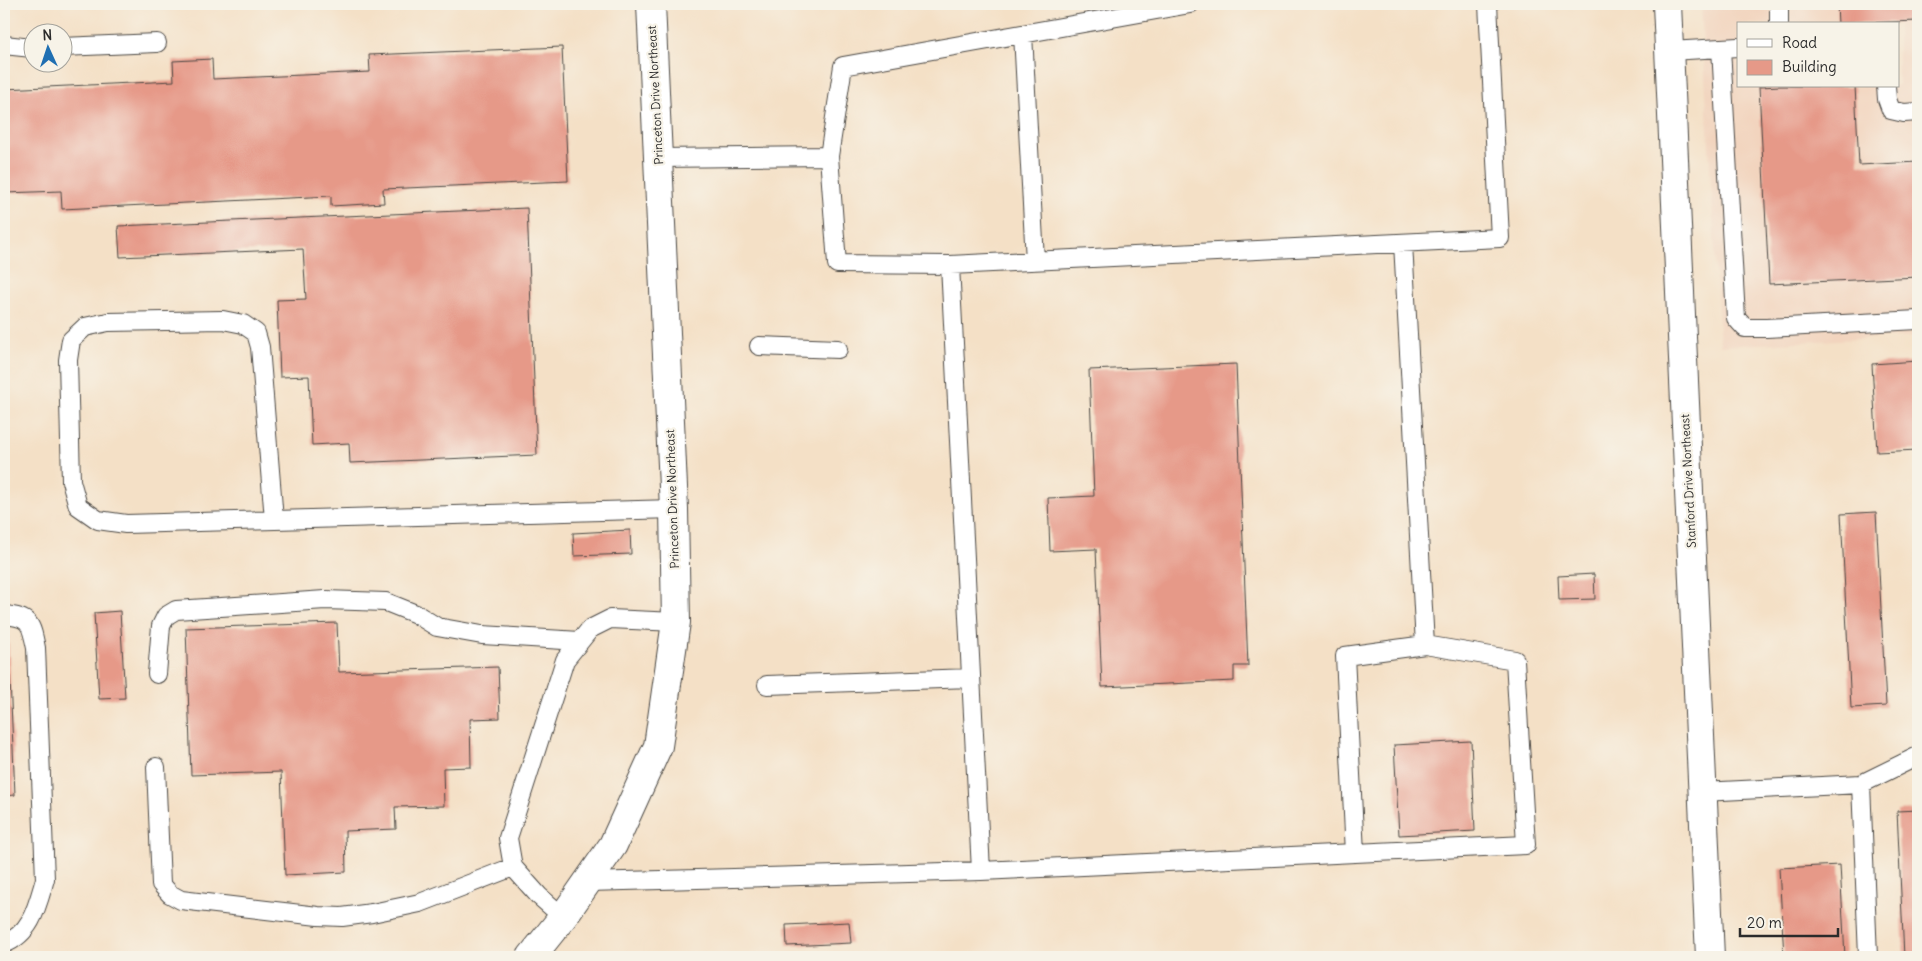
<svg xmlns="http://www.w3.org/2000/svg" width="1922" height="961" font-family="Delius,sans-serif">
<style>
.built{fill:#f2d4be;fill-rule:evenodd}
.building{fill:#e69988}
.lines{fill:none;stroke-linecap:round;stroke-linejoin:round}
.service-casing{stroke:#494642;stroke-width:20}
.minor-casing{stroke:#494642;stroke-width:30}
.service{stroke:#fff;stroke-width:18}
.minor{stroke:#fff;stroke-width:28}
.labels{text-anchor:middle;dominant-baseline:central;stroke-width:4.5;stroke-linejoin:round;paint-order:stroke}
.street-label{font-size:12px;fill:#2b2b2b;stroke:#f7f3e8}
</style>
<rect width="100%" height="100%" fill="#f7f3e8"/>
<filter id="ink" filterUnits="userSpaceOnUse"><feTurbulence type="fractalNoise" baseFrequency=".02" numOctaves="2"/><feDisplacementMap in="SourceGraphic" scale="10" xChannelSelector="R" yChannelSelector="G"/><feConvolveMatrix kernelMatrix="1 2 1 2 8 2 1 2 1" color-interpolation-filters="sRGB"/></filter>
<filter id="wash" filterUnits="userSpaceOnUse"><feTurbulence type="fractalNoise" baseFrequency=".0096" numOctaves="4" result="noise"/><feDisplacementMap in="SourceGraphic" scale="20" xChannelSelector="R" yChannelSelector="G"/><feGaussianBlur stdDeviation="1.12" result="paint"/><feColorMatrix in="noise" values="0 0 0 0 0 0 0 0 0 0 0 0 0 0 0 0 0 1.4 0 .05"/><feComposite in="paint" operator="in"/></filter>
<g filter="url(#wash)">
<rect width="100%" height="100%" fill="#f4e0c6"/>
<path class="built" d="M1701,4H1918V336L1720,346ZM1738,24H1898V86H1738Z"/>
<g id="blocks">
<path class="building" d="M1837,4H1918V21L1838,24Z
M562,47L568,181L383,189L384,203L331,206V196L62,209L61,191L5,193L4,89L174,81L173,61L212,59L213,79L370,72L369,55Z
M1780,86H1855L1859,165L1918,162V277L1769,284L1759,87Z
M527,208L537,455L350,463L349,443L312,445L309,376L280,377L277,300L306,299L303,249L120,257L118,226Z
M1918,361V450L1877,452L1872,364Z
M1236,364L1248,666H1234V681L1102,687L1096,549L1050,551L1048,498L1094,496L1089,370Z
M1876,512L1886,706L1851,708L1841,514Z
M630,530L631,554L574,556L573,533Z
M1594,574L1595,599L1559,600L1558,576Z
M120,611L125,698L99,699L94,613Z
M337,623L339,672L498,667L500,718L470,719L471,767L443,768L444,806L395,807L396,829L345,831L346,872L285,875L281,772L191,775L186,628Z
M4,632H8L15,795L4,796Z
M1471,741L1475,831L1399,835L1394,745Z
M1918,810V957H1904L1897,811Z
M1840,865L1845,957H1784L1779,868Z
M849,922L851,943L787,946L786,925Z"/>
</g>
</g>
<g filter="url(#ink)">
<use href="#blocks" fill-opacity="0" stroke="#494642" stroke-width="1"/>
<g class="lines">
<g class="service-casing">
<path id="service" d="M1779,4V24
M1023,34L1035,261
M4,45L32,48
M62,47L157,43
M1721,48L1736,318L1745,328H1766L1918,320
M1670,51L1738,47
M1886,86L1887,99L1891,110L1904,113L1918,112
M829,156L837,264L950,265
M658,158L829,156L843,66L1190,4
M759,346L838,349
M274,520L260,347L256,333L243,324L223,320L108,322L85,327L71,340L68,360L71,481L78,506L98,520L126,524L674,509
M4,615C30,617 31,623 36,648L45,879C37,906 32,933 4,944
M157,674L161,626L166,616L176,610L325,600L386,602L416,614L437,627L482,635L580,641
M767,685L971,678
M156,767L161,884L170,894L181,900L318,916L342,917L372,913L420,903L513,867
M1861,784L1918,756
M1702,792L1861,784L1868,957
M1355,853L1526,845L1515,660L1425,645
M981,871L1355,853L1345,656L1425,645L1403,243
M588,882L981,871L950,265L1500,238L1488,4
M563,917L539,896L513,867L508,838L565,660L590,629L610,619L676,622"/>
</g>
<g class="minor-casing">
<path id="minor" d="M1667,4L1710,957
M531,957L563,917L613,845L658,746L676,622L674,509L651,4"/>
</g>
<use href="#service" class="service"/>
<use href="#minor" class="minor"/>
</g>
</g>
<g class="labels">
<g class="street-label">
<text transform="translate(655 95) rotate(-93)">Princeton Drive Northeast</text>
<text transform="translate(1688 481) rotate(-93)">Stanford Drive Northeast</text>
<text transform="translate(672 499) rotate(-92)">Princeton Drive Northeast</text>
</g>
</g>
<rect width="1922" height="961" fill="none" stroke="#f7f3e8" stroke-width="20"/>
<rect x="1737" y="22" width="162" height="65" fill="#f7f3e8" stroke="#a5a39c"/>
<rect x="1747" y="39" width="25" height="8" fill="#ffffff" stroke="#a5a39c"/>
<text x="1782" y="48" font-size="15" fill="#2b2b2b">Road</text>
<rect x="1747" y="60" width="25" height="15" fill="#e69988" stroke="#a5a39c"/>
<text x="1782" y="72" font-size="15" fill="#2b2b2b">Building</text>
<g transform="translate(48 48) rotate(357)"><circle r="24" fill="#f7f3e8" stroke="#a5a39c"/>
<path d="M0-4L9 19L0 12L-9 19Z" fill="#1f6fb2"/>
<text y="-8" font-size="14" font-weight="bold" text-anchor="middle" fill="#2b2b2b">N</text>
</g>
<path d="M1740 928v8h98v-8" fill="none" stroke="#2b2b2b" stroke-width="2.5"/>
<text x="1747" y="928" font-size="15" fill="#2b2b2b" stroke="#f7f3e8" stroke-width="4" paint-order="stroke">20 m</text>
</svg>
